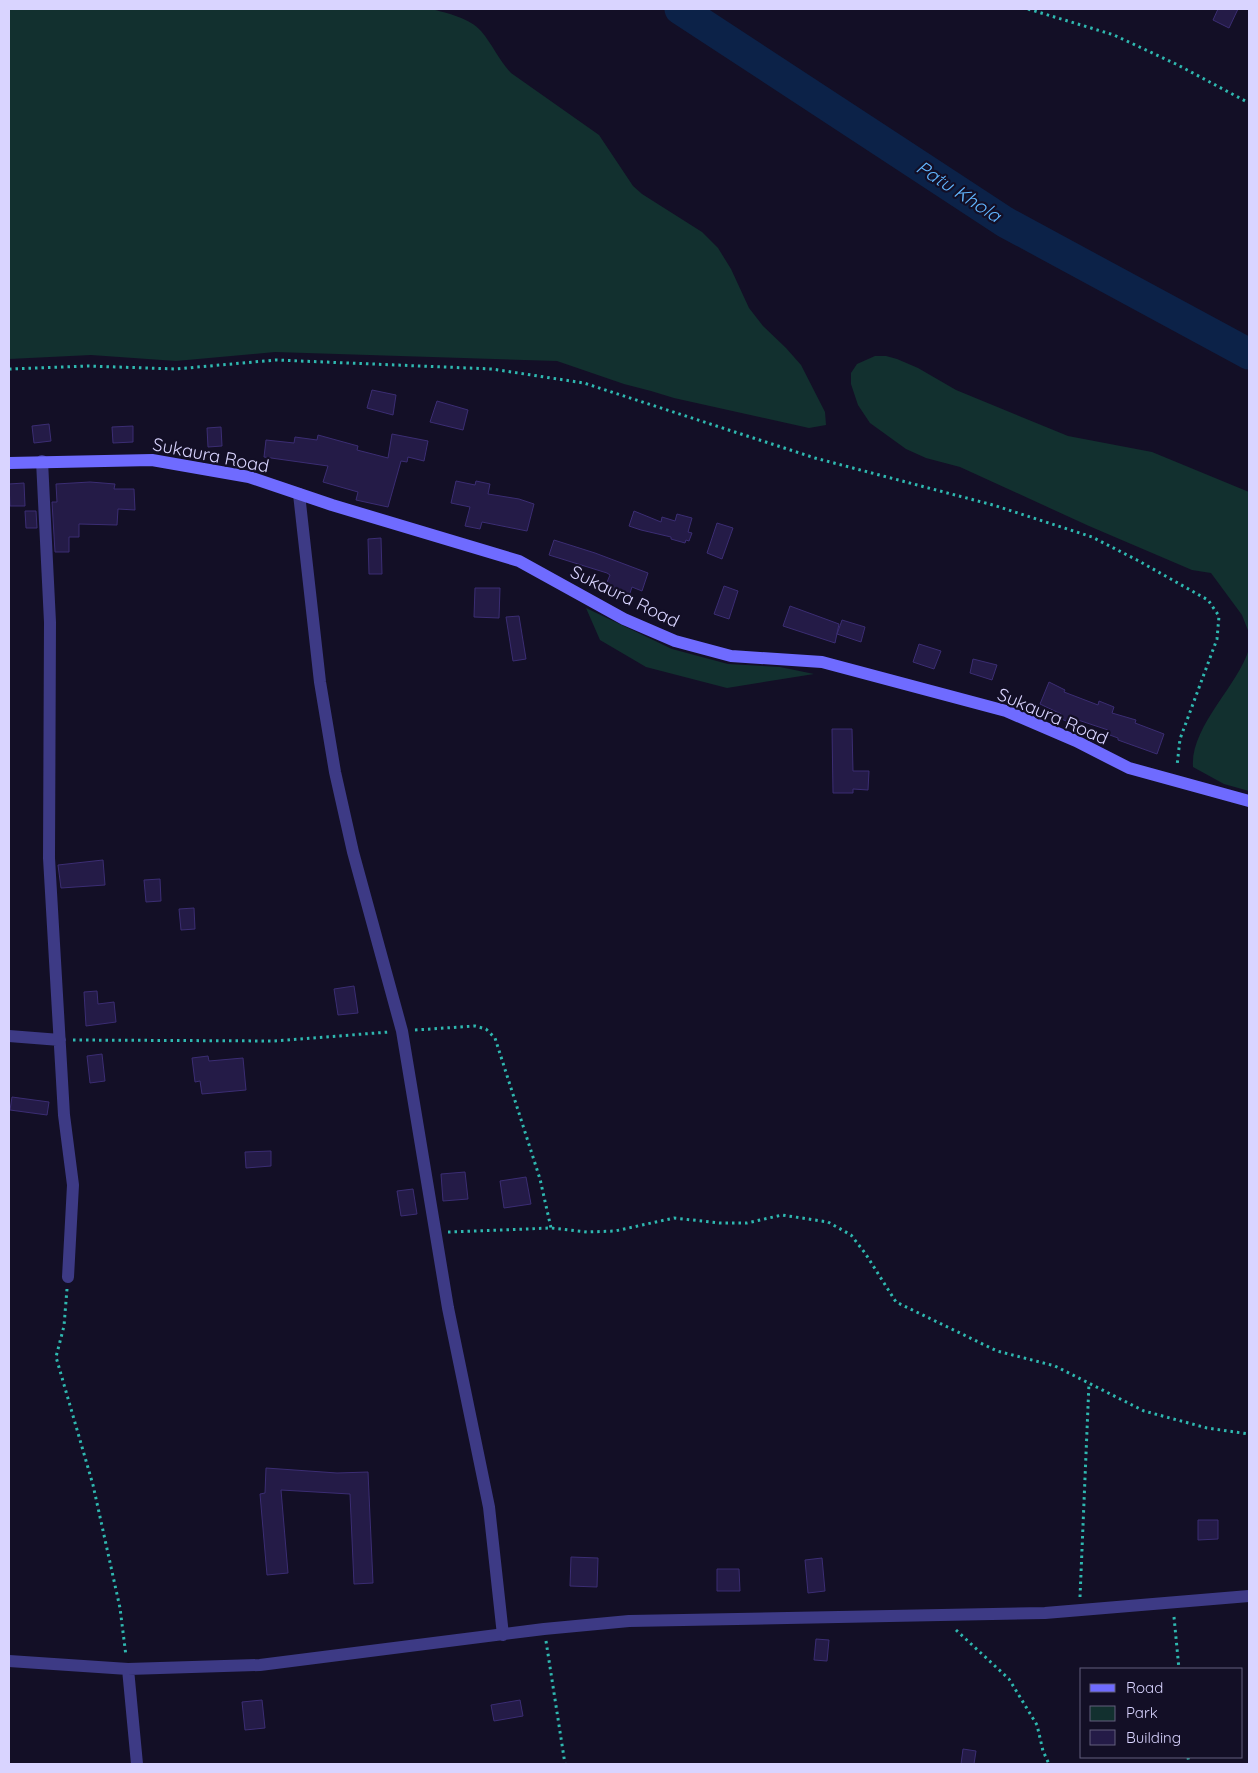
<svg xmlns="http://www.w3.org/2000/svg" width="1258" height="1773" font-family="Quicksand,sans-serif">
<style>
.green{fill:#12302f}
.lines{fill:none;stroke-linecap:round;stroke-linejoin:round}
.river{stroke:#0c2248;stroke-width:31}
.building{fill:#241b47;stroke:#3b2d73}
.path{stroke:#2fb8b0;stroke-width:3;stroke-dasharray:2.5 4;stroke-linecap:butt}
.street{stroke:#3d3a85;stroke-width:12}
.secondary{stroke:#6f6bff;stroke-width:12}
.labels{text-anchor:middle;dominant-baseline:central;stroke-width:4.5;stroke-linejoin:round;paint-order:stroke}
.street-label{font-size:18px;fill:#d9d4ff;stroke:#130f26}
.water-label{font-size:19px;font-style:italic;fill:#62b6ff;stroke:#130f26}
</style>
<rect width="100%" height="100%" fill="#130f26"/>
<path class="green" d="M9,9H431C447,13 470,18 481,31C492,44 499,60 511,73L599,135L633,186L642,194L702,232L718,248L731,269L749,308L763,326L786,348L801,365L825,412L826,425L809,428L674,398L651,391L624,384L557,361L275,352L176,361L91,355L9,359Z
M875,356H886L897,359L918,368L956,390L1068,436L1152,452L1249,492V633L1242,615L1211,573L1192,570L1089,526L960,467L926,458L906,449L870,423L858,405L851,384V373L857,364Z
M586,608L672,649L728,664L780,667L814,674L727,688L646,667L600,640Z
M1249,649V791L1224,784L1193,767C1190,727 1238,686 1249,649Z"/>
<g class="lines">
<path class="river" d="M680,9L1005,222L1249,354"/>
</g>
<path class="building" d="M1218,9H1238L1229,28L1213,20Z
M372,390L396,395L393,415L367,408Z
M437,401L468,410L463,430L430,422Z
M49,424L51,441L34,443L32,426Z
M133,426V442L113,443L112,427Z
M221,427L222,446L208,447L207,428Z
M392,434L428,441L424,461L408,457L407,462L401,461L388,507L356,500L358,492L323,482L328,466L264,457L266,440L294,443L295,437L317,440L318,435L358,446L357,450L388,458Z
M456,481L475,485L476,481L490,484L488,494L519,499L534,504L527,531L482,522L480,529L465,526L470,507L451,503Z
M90,482L115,484L114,489H134L135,510L118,509L117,525L79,524V537H69V552H55L52,502H57L56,484Z
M24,483L25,506H10L9,484Z
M25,511H36L37,528H26Z
M634,511L661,522L662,517L675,521L677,514L692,518L688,532L692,533L689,541L686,540L685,543L671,539V537L641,530L629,526Z
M717,523L733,528L722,559L707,553Z
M381,538L382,574H369L368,539Z
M554,540L595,553L648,573L642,591L632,587L629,596L605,587L610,575L607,573L549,555Z
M724,586L738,591L729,619L714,614Z
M475,588H500L499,618L474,617Z
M790,606L839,624L835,643L783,626Z
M519,616L526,659L513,661L506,617Z
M842,620L865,627L861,642L837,634Z
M919,644L941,651L934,669L913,662Z
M973,659L997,665L992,680L970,673Z
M1049,682L1065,690L1064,692L1098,705L1099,701L1114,707L1112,713L1136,720L1135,723L1164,734L1157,754L1118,740V738L1107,734L1108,730L1075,719L1073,724L1059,718L1061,714L1040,704Z
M832,729H852L853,771H869L868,790L853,789V793H833Z
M103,860L105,885L61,888L58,865Z
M160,879L161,901L146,902L144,880Z
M194,908L195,929L181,930L179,909Z
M354,986L358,1013L338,1015L334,989Z
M97,991L98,1004L114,1002L116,1022L86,1026L84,992Z
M102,1054L105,1081L90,1083L87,1056Z
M208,1056L209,1061L243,1058L246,1090L202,1094L200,1081L195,1082L192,1058Z
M12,1097L49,1102L47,1115L10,1110Z
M271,1151V1166L246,1168L245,1152Z
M465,1172L468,1199L443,1201L441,1174Z
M526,1177L531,1204L504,1208L500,1181Z
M413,1189L417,1214L401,1216L397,1191Z
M266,1468L337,1473L368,1472L373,1583L354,1584L350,1494L281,1490L288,1573L267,1575L260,1494L265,1493Z
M1198,1520H1218V1539L1198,1540Z
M571,1557L598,1558L597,1587L570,1586Z
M822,1558L825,1591L808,1593L805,1560Z
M717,1569H739L740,1591H717Z
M816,1639L829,1640L827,1661L814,1660Z
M262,1700L265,1728L245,1730L242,1702Z
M520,1700L523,1716L494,1721L491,1705Z
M963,1749L976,1751L974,1764H961Z"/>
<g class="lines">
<path class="path" d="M1028,9L1114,35L1176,64L1249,103
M9,369L88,366L176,369L276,360L492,369L584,383L815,458L993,505L1092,537L1137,560L1208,600L1219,616L1217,639L1180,739L1177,766
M415,1030L475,1026L486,1029L495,1038L540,1179L551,1228
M73,1040L274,1041L389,1032
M448,1232L551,1228L587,1232L615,1231L674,1218L720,1223H747L782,1215L828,1222L851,1235L865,1253L896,1302L997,1351L1055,1366L1144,1411L1207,1428L1249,1434
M67,1289L64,1326L56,1357L93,1485L120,1608L126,1656
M1080,1597L1089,1383
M1174,1617L1179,1669
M956,1630L1009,1679L1037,1725L1043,1751L1049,1764
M546,1641L565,1764
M1188,1757L1189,1764"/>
<path class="street" d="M42,461L50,622L49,858L64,1115L73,1185L68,1277
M299,494L320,682L335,772L353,852L402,1031L448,1308L489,1507L503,1635
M9,1036L60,1040
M9,1661L128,1669L260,1665L544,1629L629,1621L1045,1613L1249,1596
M128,1669L137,1764"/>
<path class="secondary" d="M9,463L152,460L249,477L332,505L519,561L624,619L675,641L731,656L822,662L1006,711L1076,741L1129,768L1249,801"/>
</g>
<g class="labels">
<g class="street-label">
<text transform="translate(211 455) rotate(11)">Sukaura Road</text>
<text transform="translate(625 596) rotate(26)">Sukaura Road</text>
<text transform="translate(1053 716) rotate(23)">Sukaura Road</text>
</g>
<g class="water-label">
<text transform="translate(959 191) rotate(33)">Patu Khola</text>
</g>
</g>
<rect width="1258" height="1773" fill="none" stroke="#d9d4ff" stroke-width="20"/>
<rect x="1080" y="1668" width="162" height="90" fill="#130f26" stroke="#625e7d"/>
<rect x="1090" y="1684" width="25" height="8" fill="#6f6bff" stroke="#625e7d"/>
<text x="1126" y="1693" font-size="15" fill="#d9d4ff">Road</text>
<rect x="1090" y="1706" width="25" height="15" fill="#12302f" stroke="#625e7d"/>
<text x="1126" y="1718" font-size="15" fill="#d9d4ff">Park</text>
<rect x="1090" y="1730" width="25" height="15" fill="#241b47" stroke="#625e7d"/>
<text x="1126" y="1743" font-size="15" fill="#d9d4ff">Building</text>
</svg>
